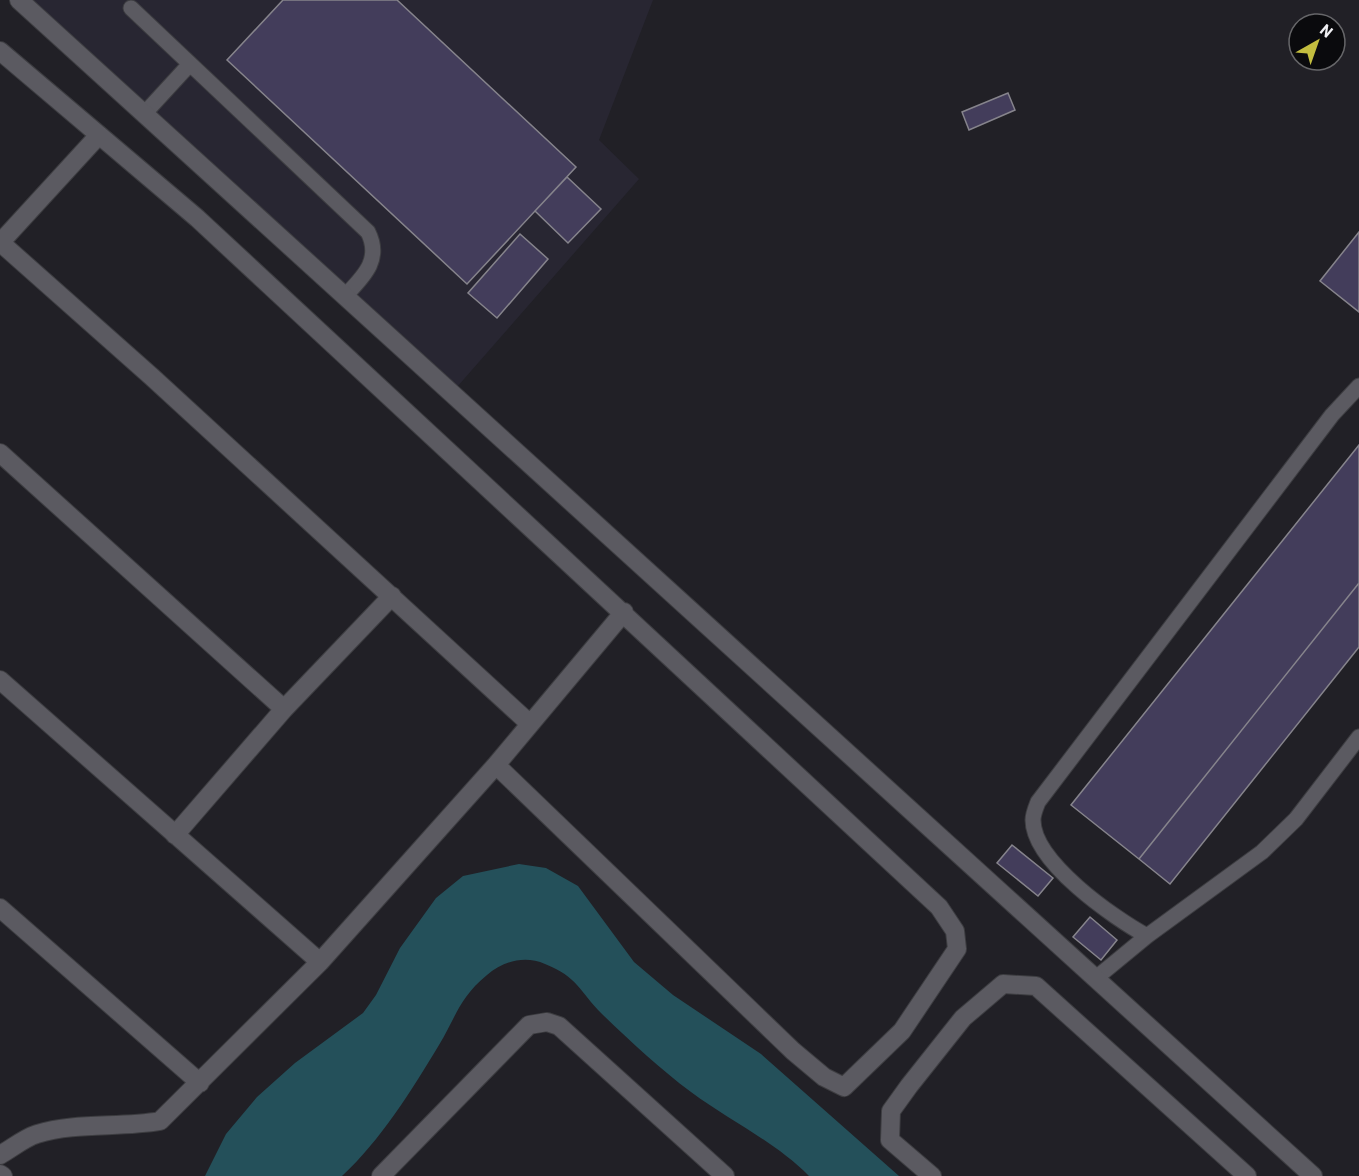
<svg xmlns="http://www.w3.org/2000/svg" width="1359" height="1176" font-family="Barlow,sans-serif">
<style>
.built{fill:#282632}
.water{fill:#24505a}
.building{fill:#433d5b;stroke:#86848c;stroke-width:1.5}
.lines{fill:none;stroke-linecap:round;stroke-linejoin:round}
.lane-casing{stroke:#3d3d41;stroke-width:17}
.street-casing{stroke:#3d3d41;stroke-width:20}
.lane{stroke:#5b5a61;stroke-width:15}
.street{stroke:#5b5a61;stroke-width:18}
</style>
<rect width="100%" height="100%" fill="#212026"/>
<path class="built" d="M25,0H653L599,140L639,179L450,395Z"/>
<path class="water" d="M519,864L546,868L578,886L634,962L673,995L761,1054L899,1176H809C774,1141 730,1121 691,1092C660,1069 630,1041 602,1014C579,991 578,977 545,964C525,955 503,961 487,975C459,998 456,1017 439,1045C412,1090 380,1141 342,1176H205L226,1134L257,1097L295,1063L363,1013L376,995L400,948L436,898L463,876Z"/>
<path class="building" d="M283,0H397L576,167L467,284L227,60Z
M1008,93L1015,110L969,130L962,112Z
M567,177L601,209L568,243L535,211Z
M1359,232V312L1320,281Z
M520,234L548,259L497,318L468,293Z
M1359,445V583L1139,859L1071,805Z
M1359,583V647L1170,884L1139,859Z
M1012,845L1053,878L1038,896L997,863Z
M1090,917L1117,940L1101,960L1073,937Z"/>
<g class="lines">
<g class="lane-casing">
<path id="lane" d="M131,8L368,232C382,260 363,277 345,296
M144,114L189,65
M1147,936C1114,918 1033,862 1033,820C1033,814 1036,807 1038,802L1332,415L1359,386
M1096,978L1147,936L1262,852L1296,819L1359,737"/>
</g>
<g class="street-casing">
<path id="street" d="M19,0L1313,1176
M0,51L197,218L939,907L955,931L957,949L902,1031L844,1087L824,1077L793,1051L496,765
M0,243L99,135
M1,243L152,377L529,723
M0,453L284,709
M0,680L320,962
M175,835L284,709L392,596
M0,908L200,1083
M0,1155C11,1149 24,1138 37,1134C75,1122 120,1128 160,1121L320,962L496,765L624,612
M0,1174L3,1176
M381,1176L529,1025L547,1022L559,1026L725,1176
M932,1176L890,1140L891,1111L909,1086L963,1018L1003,984L1036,986L1247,1176"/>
</g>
<use href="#lane" class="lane"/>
<use href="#street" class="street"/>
</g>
<g transform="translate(1317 42) rotate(40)"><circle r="28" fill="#0a0a0d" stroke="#666669" stroke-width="1.5"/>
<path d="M0-4.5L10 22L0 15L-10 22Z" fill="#c3bd3f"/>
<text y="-9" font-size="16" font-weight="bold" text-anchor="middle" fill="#f0f0f4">N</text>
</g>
</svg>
